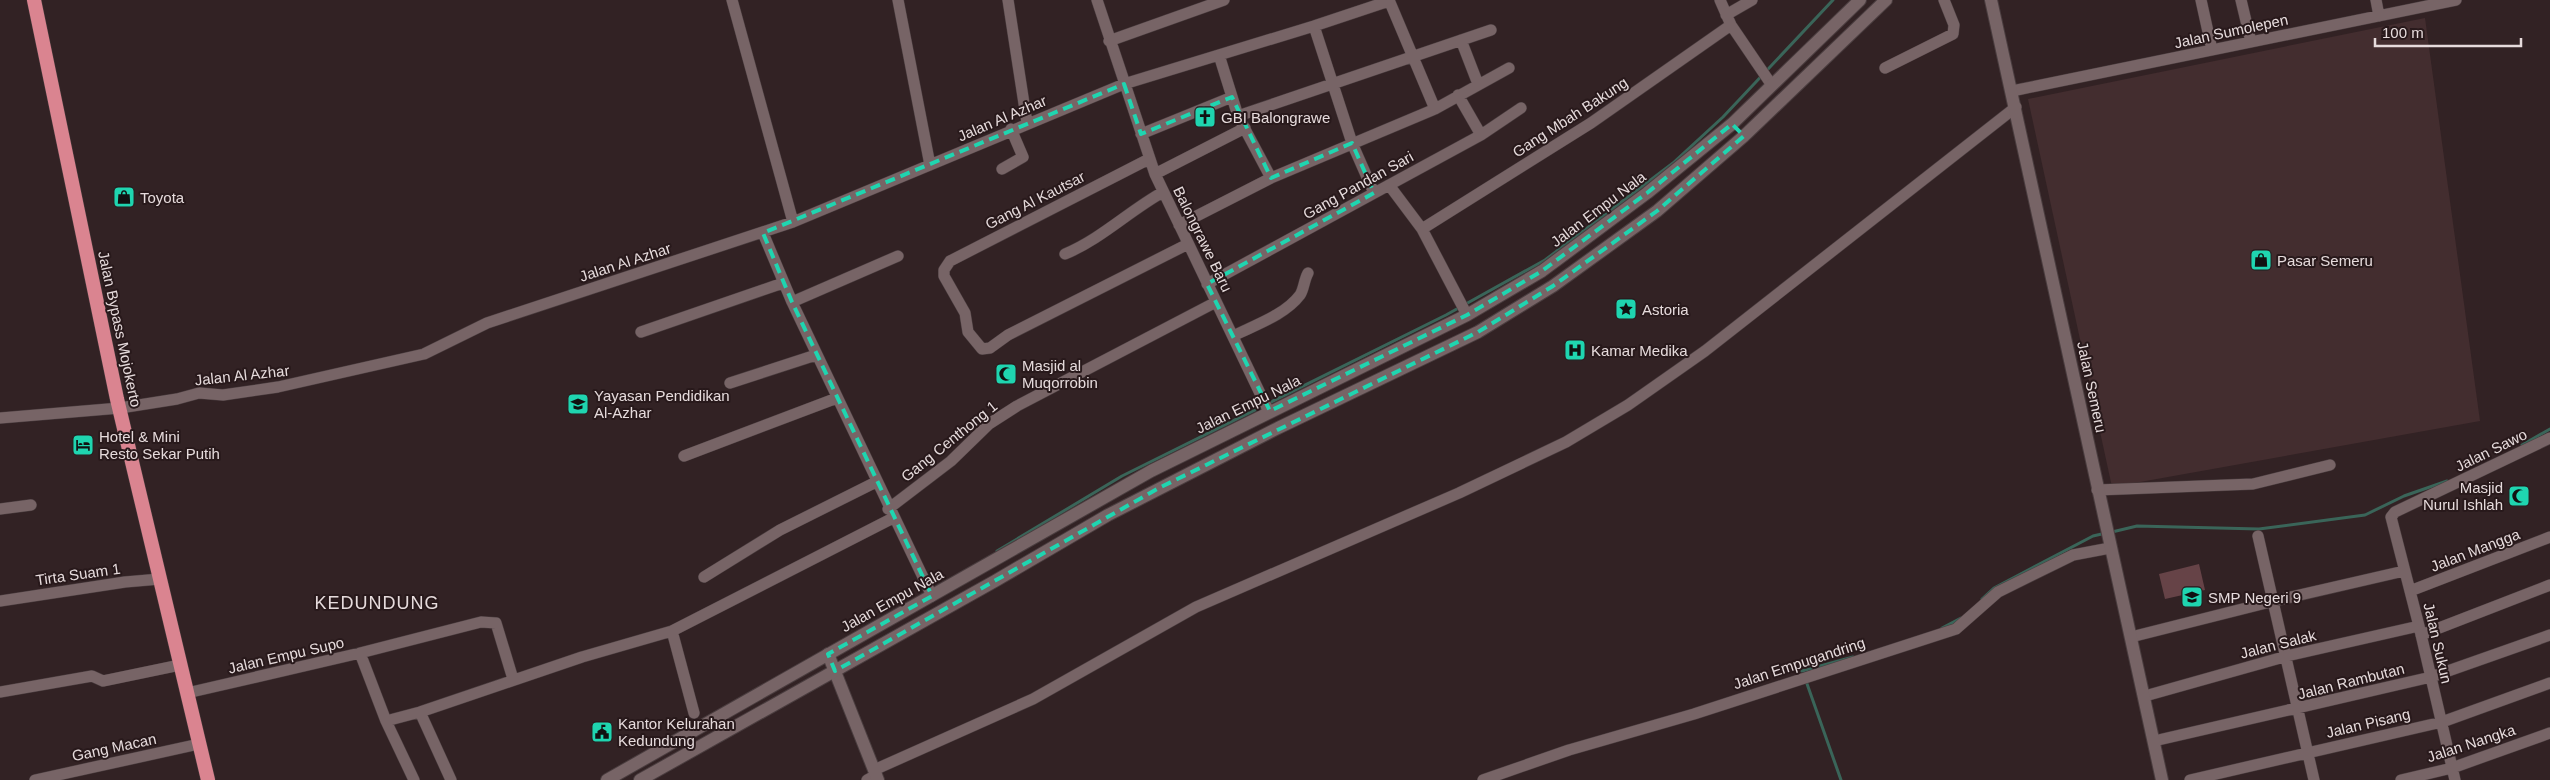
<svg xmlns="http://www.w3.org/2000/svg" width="2550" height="780" font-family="Helvetica,sans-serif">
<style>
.built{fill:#432d2f}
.garden{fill:#664347}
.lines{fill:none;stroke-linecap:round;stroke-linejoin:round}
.stream{stroke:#3a6559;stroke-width:3}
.minor-casing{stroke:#4a3d3f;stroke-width:12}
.tertiary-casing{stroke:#4a3d3f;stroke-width:14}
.secondary-casing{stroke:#4a3d3f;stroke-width:14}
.trunk-casing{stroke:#4a3d3f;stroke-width:15}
.minor{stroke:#776466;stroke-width:11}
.tertiary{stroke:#776466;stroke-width:12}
.secondary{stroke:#776466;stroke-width:12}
.trunk{stroke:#da8490;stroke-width:14}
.marked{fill:none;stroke:#1fd5b0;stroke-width:4;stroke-dasharray:10 6;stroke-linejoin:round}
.labels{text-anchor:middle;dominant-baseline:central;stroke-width:4;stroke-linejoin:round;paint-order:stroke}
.street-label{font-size:15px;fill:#e6dbdc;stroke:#28191b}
.poi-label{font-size:15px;fill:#e6dbdc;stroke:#28191b;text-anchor:start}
.quarter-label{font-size:18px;letter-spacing:1px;fill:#e6dbdc;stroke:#28191b}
</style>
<rect width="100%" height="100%" fill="#322224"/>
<path class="built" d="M2425,18L2480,421L2112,487L2028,99Z"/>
<path class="garden" d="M2199,564L2205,590L2165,599L2159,574Z"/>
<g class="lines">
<path class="stream" d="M2522,445L2550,429
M2112,532L2137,526L2259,529L2365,515L2404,496L2447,481
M997,551L1122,476L1446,315L1545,260L1673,163L1723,117L1833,0
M1982,599L1994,588L2093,536L2106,533
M1942,628L1961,618
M1802,671L1853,657
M1806,681L1841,780"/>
<g class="minor-casing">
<path id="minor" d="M732,0L793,222
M898,0L930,165
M1008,0L1027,123
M1097,0L1155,174L1269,412
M1389,0L1435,109
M1720,0L1731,25L1771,84
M2201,0L2212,50
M2241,0L2251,42
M2376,0L2379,16
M1726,15L1752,0
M1314,26L1352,143L1374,193
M1461,40L1478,84
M1109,41L1224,0
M1219,55L1238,116L1271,178
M1885,68L1953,34L1954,25L1944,0
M2012,91L2456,0
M1458,95L1481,135
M1238,116L1491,30
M1141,134L1232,97
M1149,159L950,261L944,270V276L965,313L968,332L982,349L990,348L1008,335L1188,244
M1002,169L1023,157L1011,129
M1155,174L1245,128
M1389,185L1422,229L1467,315
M1179,225L1271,178L1435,109L1509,68
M1422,229L1591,123L1731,25
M763,233L792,302L932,596
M1065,254C1101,239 1129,211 1163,192
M1207,284L1481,135L1521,108
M792,302L898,256
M641,332L783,283
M1233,336C1255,325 1285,315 1300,295C1304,289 1304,280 1308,273
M730,383L816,355
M0,418L120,408L177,399L199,393L223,395L278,387L424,354L487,323L793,222L1124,84L1314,26L1389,1
M684,456L837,398
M2097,490L2253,484L2330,465
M0,509L31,505
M888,509L951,461L989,424L1017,406L1216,302
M2258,536L2314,780
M704,577L780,530L876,482
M2410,591L2550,537
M0,601L125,582L160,579
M672,631L694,713
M2421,635L2550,585
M2131,637L2274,601L2404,571
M360,653L386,721L420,712L582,657L672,631L893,518
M0,692L92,676L103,681L180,665
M187,693L360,653L481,622L496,623L513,679
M2145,696L2287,656L2419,626
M420,712L451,780
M386,721L414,780
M2154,741L2431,677L2550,635
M874,770L1033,699L1196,607L1459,493L1566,442L1628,405L1705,351L2016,107
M35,780L199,744
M867,780L876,775
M1483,780L1569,750L1694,714L1956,629L1998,592L2073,555L2110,548
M2190,780L2442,722L2550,683
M2401,780L2452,768L2550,733
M2455,780L2419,626L2391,517L2395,512L2550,438"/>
</g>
<g class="tertiary-casing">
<path id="tertiary" d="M1991,0L2162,780
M828,654L878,780"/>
</g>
<g class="secondary-casing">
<path id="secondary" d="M607,780L1151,471L1467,315L1542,271L1647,193L1732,124L1860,0
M640,780L995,581L1108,515L1278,428L1478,332L1553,286L1657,211L1744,136L1886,0"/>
</g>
<g class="trunk-casing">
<path id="trunk" d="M34,0L117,399L208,780"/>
</g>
<use href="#minor" class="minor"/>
<use href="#tertiary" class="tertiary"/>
<use href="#secondary" class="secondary"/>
<use href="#trunk" class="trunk"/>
</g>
<path class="marked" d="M1124,84L1141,134L1232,97L1271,178L1352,143L1374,193L1207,284L1270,411L1467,315L1542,271L1647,193L1732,124L1744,136L1657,211L1553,286L1478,332L1159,488L835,671L828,654L932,596L792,302L763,233Z"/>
<defs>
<g id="church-square" transform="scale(1.125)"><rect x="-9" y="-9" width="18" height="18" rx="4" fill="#1fd5b0" stroke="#28191b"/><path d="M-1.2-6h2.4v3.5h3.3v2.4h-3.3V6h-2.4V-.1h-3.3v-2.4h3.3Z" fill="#111"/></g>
<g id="shop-square" transform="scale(1.125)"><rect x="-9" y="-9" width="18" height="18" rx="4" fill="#1fd5b0" stroke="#28191b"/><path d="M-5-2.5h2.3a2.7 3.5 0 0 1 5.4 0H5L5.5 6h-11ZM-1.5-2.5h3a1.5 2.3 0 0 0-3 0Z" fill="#111"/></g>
<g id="sight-square" transform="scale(1.125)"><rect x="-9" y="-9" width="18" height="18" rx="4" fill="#1fd5b0" stroke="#28191b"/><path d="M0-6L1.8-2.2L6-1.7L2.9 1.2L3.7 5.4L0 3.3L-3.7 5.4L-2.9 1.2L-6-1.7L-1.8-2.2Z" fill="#111"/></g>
<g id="hospital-square" transform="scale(1.125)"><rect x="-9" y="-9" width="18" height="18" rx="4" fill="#1fd5b0" stroke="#28191b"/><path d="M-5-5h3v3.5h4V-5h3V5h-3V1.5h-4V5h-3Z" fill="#111"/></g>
<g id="mosque-square" transform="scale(1.125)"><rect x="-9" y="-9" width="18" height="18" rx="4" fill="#1fd5b0" stroke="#28191b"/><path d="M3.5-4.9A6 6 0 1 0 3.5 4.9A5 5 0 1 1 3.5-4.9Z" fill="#111"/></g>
<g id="school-square" transform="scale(1.125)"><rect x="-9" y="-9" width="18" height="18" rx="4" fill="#1fd5b0" stroke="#28191b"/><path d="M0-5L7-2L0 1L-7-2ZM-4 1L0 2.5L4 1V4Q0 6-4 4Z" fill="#111"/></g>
<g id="hotel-square" transform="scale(1.125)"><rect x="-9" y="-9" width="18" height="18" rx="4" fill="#1fd5b0" stroke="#28191b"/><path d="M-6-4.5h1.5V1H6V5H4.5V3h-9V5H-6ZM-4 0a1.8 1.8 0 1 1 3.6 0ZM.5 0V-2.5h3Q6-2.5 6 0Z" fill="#111"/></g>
<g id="civic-square" transform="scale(1.125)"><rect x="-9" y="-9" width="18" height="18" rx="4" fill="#1fd5b0" stroke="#28191b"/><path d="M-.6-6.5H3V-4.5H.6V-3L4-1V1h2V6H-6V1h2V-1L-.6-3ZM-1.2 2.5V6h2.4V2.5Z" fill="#111"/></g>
</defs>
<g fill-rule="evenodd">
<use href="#church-square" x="1205" y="117"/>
<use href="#shop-square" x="124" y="197"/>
<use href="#shop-square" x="2261" y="260"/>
<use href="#sight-square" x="1626" y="309"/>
<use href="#hospital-square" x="1575" y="350"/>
<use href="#mosque-square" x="1006" y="374"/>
<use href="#school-square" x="578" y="404"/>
<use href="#hotel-square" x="83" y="445"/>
<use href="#mosque-square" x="2519" y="496"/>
<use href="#school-square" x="2192" y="597"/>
<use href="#civic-square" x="602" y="732"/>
</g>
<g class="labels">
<g class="street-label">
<text transform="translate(2231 31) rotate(-12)">Jalan Sumolepen</text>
<text transform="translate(1570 117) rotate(-33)">Gang Mbah Bakung</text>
<text transform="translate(1002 118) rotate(-23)">Jalan Al Azhar</text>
<text transform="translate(1358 185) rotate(-29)">Gang Pandan Sari</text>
<text transform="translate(1035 200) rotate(-27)">Gang Al Kautsar</text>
<text transform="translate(1598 209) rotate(-37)">Jalan Empu Nala</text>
<text transform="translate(1203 239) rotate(64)">Balongrawe Baru</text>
<text transform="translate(625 262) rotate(-18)">Jalan Al Azhar</text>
<text transform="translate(120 329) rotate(78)">Jalan Bypass Mojokerto</text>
<text transform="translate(242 375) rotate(-6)">Jalan Al Azhar</text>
<text transform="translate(2092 387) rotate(78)">Jalan Semeru</text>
<text transform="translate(1248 404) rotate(-26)">Jalan Empu Nala</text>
<text transform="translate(949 441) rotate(-39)">Gang Centhong 1</text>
<text transform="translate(2491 450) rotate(-26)">Jalan Sawo</text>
<text transform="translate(2475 550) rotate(-21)">Jalan Mangga</text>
<text transform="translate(78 574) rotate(-8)">Tirta Suam 1</text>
<text transform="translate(892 600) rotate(-29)">Jalan Empu Nala</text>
<text transform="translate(2438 643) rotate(77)">Jalan Sukun</text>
<text transform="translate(2278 644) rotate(-14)">Jalan Salak</text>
<text transform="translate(286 655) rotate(-13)">Jalan Empu Supo</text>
<text transform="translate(1799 663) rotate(-18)">Jalan Empugandring</text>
<text transform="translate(2351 681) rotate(-14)">Jalan Rambutan</text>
<text transform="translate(2368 723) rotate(-13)">Jalan Pisang</text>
<text transform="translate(2471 743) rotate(-18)">Jalan Nangka</text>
<text transform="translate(114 747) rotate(-12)">Gang Macan</text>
</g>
<g class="poi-label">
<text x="1221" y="117">GBI Balongrawe</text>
<text x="140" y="197">Toyota</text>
<text x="2277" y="260">Pasar Semeru</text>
<text x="1642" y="309">Astoria</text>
<text x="1591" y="350">Kamar Medika</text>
<text x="1022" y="365">Masjid al<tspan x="1022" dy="17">Muqorrobin</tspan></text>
<text x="594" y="395">Yayasan Pendidikan<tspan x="594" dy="17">Al-Azhar</tspan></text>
<text x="99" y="436">Hotel &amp; Mini<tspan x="99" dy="17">Resto Sekar Putih</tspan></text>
<text x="2503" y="487" text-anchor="end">Masjid<tspan x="2503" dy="17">Nurul Ishlah</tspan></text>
<text x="2208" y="597">SMP Negeri 9</text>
<text x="618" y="723">Kantor Kelurahan<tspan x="618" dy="17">Kedundung</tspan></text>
</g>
<g class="quarter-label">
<text x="377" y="603">KEDUNDUNG</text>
</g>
</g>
<path d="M2375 38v8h146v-8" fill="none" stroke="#e6dbdc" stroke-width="2.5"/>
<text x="2382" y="38" font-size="15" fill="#e6dbdc" stroke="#28191b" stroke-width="4" paint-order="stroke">100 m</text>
</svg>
